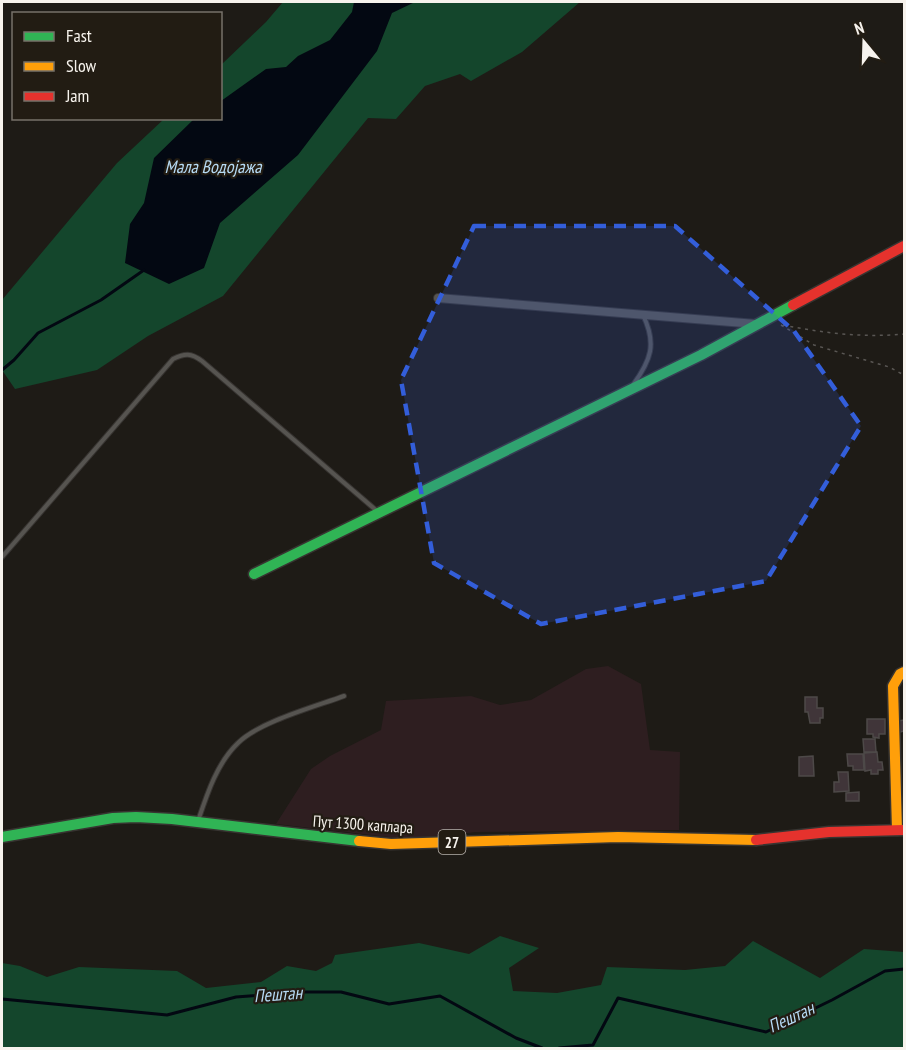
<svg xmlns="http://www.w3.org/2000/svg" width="906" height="1050" font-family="'PT Sans Narrow',sans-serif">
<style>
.commercial{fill:#2e1e20}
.green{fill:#14462c}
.water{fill:#030812}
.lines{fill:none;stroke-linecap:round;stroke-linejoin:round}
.stream{stroke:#030812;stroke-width:3}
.building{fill:#403539;stroke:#4d4948;stroke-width:1.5}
.lane-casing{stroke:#373431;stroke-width:6}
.street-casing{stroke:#373431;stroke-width:10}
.fast-casing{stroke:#373431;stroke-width:13}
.slow-casing{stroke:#373431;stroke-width:13}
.jam-casing{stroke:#373431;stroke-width:13}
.path{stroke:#595653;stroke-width:1.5;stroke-dasharray:3 4.5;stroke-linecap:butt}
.lane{stroke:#565450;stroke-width:4}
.street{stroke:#565450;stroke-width:8}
.fast{stroke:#30b455;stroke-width:10}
.slow{stroke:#ff9f0a;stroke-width:10}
.jam{stroke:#e5322d;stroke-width:10}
.marked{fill:#335eda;fill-opacity:0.2;stroke:#335eda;stroke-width:4.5;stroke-dasharray:12 8;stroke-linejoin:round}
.labels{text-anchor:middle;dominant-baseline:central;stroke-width:4.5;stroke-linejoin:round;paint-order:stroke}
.shield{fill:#221c13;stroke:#b7b2ac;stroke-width:1.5}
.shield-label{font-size:15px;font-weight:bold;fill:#f7f3ed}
.street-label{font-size:16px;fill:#f7f3ed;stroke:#221c13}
.water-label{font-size:18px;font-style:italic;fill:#b6daf4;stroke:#221c13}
</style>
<rect width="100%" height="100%" fill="#1e1b16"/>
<path class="commercial" d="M608,666L641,684L650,750L680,752L679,830L475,832L414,840L276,824L311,769L330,756L381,730L386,701L471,696L500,705L531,700L586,669Z"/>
<path class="green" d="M283,2H580L522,52L471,81L460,74L425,86L396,119L368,118L223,296L148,336L97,370L15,389L2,370V300L117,163L164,119L220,118L221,65L266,22Z
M500,936L539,948L509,968L513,991L557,993L601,985L607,967L685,970L725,966L753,941L820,978L864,949L904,952V1048H2V963L20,966L47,977L79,967L177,971L206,988L261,982L287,966L316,971L332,963L335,955L419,943L469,954Z"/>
<path class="water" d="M354,2H415L392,13L377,51L298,155L220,223L204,268L169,284L125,263L130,224L144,203L154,158L194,119L220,118L221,101L266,69L286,67L298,56L330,40L352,12Z"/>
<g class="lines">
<path class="stream" d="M2,370L14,360L38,333L101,300L144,270
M2,999L167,1015L236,997L303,992H341L389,1004L440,996L516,1038L542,1048
M559,1048L593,1045L618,998L766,1032L832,1000L885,971L904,969"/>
</g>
<path class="building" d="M805,697H817V708H823V718H820V723H810L808,712H805Z
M867,719H885V734H879V738L873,737V734H867Z
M904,720V731L900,732L898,721Z
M863,739H875L876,752H864Z
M877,752L878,762H882L883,770H878V774H871V770L865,771L864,753Z
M847,754H863L864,770H853V766H848Z
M813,756L814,776H799V757Z
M838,772H848L849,791L834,792V782H839Z
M859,792V801H846V793Z"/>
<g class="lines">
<g class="lane-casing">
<path id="lane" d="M633,385C651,360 657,344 643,315
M2,557L173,359C185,353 191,353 202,361L377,511
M198,821C207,794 217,763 238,743C259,722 314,707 344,696"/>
</g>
<g class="street-casing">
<path id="street" d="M438,298L756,324"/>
</g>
<g class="fast-casing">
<path id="fast" d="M254,574L701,355L793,305
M2,837L113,818L136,817L172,819L359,841"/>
</g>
<g class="slow-casing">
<path id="slow" d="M897,830L893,686L900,674L904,672
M359,841L391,844L618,837L756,840"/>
</g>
<g class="jam-casing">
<path id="jam" d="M793,305L904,246
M756,840L829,832L904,830"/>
</g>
<path class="path" d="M781,325L814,345L889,367L904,375
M783,325C822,333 865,338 904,334"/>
<use href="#lane" class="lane"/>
<use href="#street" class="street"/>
<use href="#fast" class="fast"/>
<use href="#slow" class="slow"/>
<use href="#jam" class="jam"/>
</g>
<path class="marked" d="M474,226H675L794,331L861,426L766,581L541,624L434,563L401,380Z"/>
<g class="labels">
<rect class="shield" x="438.5" y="830" width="27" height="24" rx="4.5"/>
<g class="shield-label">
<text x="452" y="842">27</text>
</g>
<g class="street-label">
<text transform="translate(363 824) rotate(4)">Пут 1300 каплара</text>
</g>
<g class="water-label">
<text x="213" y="166">Мала Водојажа</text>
<text transform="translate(278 994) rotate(-4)">Пештан</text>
<text transform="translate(791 1017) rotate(-25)">Пештан</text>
</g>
</g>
<rect width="906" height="1050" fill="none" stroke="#f7f3ed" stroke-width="6"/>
<rect x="12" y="12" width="210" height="108" fill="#221c13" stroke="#77726a" stroke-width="1.5"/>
<rect x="24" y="32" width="30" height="9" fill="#30b455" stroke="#77726a" stroke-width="1.5"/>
<text x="66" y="42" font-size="18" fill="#f7f3ed">Fast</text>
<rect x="24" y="62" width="30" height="9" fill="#ff9f0a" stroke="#77726a" stroke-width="1.5"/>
<text x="66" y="72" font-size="18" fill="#f7f3ed">Slow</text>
<rect x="24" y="92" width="30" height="9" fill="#e5322d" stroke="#77726a" stroke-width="1.5"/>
<text x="66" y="102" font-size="18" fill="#f7f3ed">Jam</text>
<g transform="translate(864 42) rotate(341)" stroke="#221c13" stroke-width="4.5" paint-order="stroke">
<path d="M0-4.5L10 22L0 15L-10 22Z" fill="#f7f3ed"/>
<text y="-9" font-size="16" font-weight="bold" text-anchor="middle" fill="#f7f3ed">N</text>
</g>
</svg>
